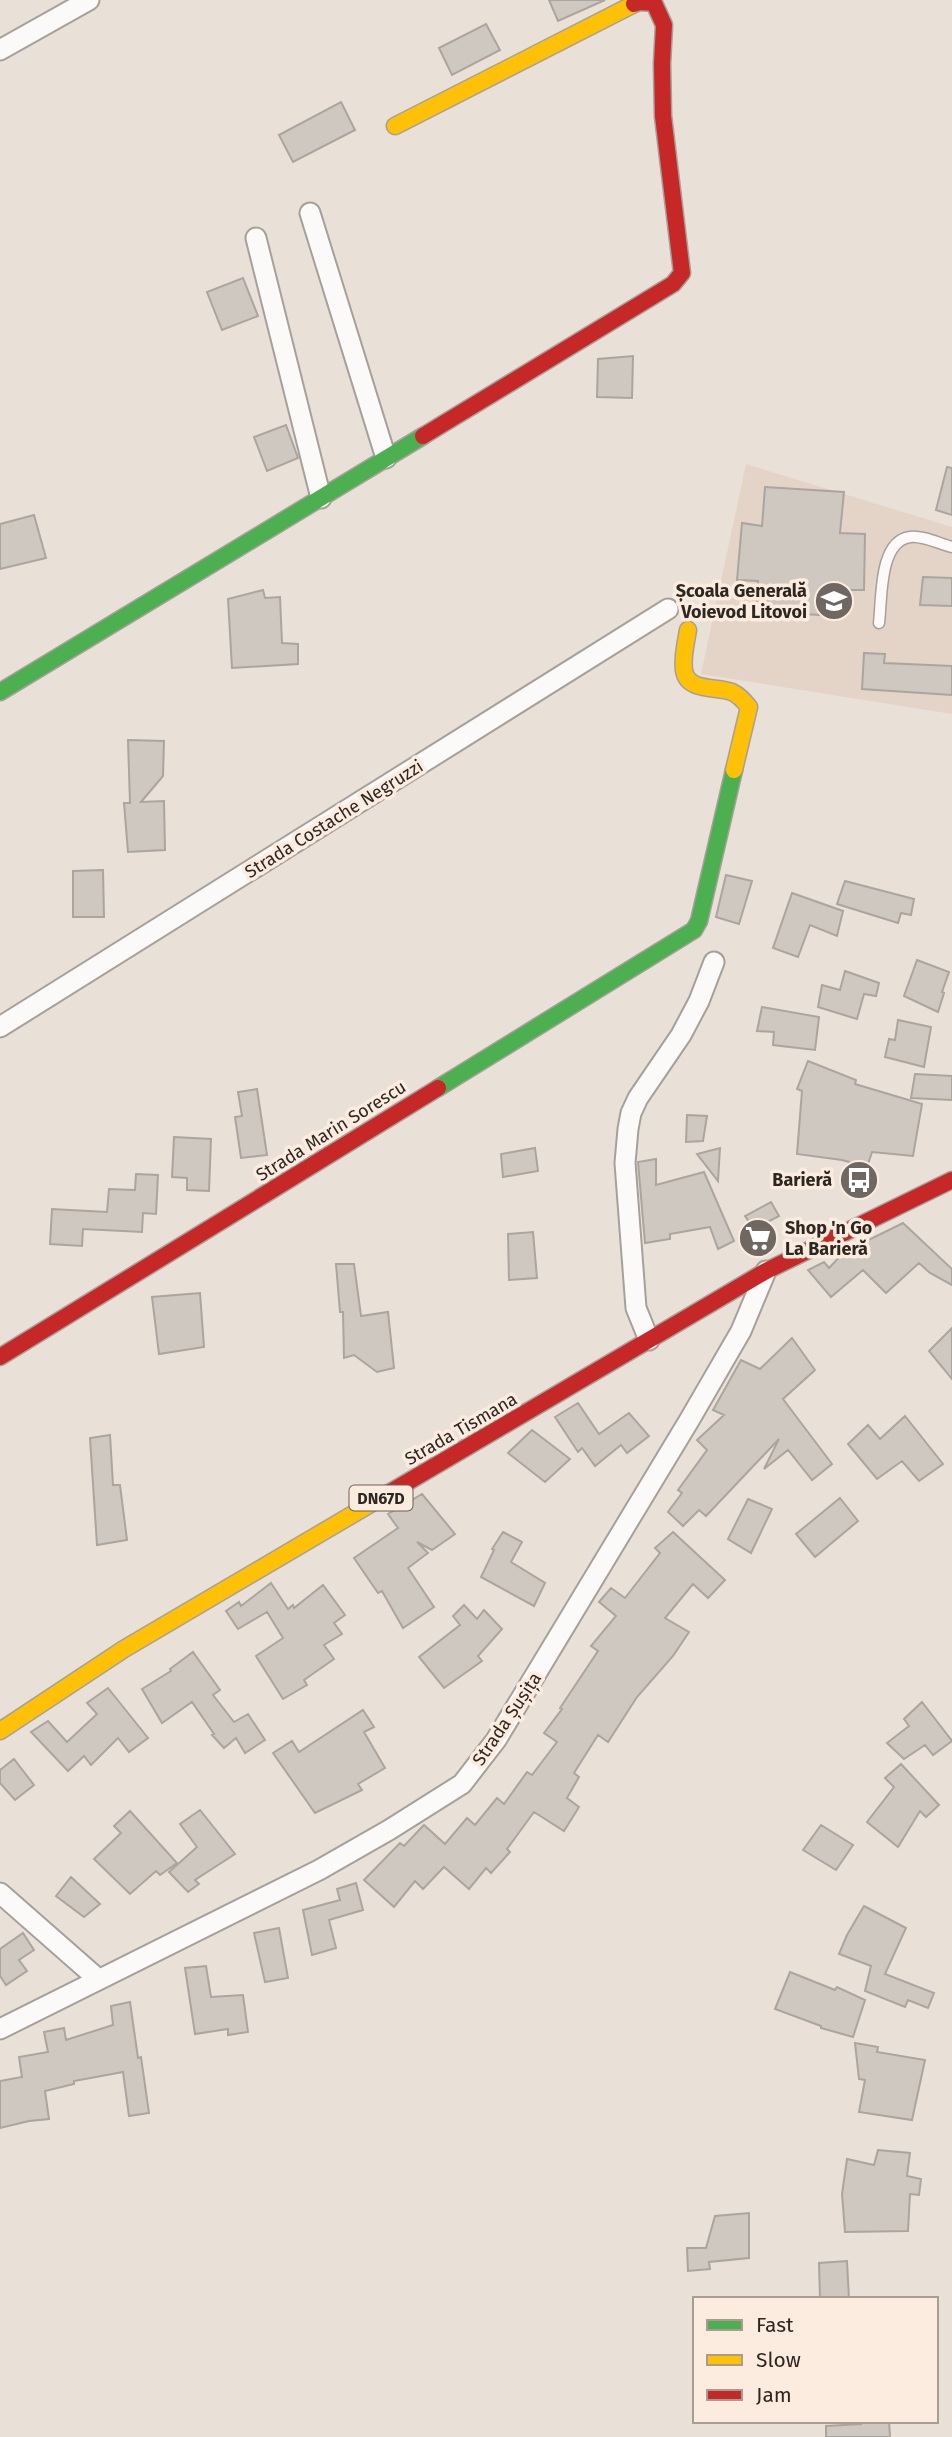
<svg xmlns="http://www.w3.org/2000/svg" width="952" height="2437" font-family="'Fira Sans',sans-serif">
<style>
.built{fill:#e4d4c7}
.building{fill:#cec8c1;stroke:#aba59f;stroke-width:2}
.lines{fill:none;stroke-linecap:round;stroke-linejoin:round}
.lane-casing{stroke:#a6a09a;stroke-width:13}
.street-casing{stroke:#a6a09a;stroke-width:23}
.fast-casing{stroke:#a6a09a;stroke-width:19}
.slow-casing{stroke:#a6a09a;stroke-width:19}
.jam-casing{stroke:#a6a09a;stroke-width:19}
.lane{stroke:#fcfaf9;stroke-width:10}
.street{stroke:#fcfaf9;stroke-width:19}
.fast{stroke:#4caf50;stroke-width:16}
.slow{stroke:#ffc107;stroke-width:16}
.jam{stroke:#c62828;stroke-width:16}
.labels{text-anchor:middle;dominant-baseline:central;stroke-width:7;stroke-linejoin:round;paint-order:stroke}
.shield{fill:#fcecdf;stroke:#6b625b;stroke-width:2}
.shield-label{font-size:16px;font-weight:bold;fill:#2d2722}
.poi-label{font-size:18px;font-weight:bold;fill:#2d2722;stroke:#fcecdf;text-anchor:end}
.street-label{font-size:18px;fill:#2d2722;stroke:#fcecdf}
</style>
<rect width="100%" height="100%" fill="#e9e0d8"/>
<path class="built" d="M746,464L952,527V714L701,674Z"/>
<path class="building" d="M549,0H605L558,21Z
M486,24L500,50L452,75L439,48Z
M341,102L355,130L293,162L279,135Z
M243,278L258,316L222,330L207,292Z
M633,356L632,398L597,397L598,359Z
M286,425L298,458L267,471L254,437Z
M947,467L952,468V515L936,510Z
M765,487L844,492L840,533L865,534L864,590H838L835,616L756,611L758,581L737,580L742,523L762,526Z
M34,515L46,558L0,569V524Z
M923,577L952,578V606L920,605Z
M263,590L265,598L280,597L282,643L298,644V664L232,668L228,599Z
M864,653L885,654L884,663L952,666V695L862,689Z
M128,740L164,741L163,776L141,802L164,801L165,850L128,852L124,803H130Z
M103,870L104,917H73V871Z
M726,875L752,881L739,924L716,917Z
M845,881L914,899L911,915L901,913L898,923L837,904Z
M792,893L843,911L837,936L810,925L798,957L773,948Z
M917,960L949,972L942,992L944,993L938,1012L904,996Z
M845,971L879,983L876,996L864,994L857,1019L818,1007L822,985L840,990Z
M762,1007L819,1017L815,1050L773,1045L774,1032L757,1031Z
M898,1020L931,1027L924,1067L885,1057L889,1039L895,1040Z
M808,1061L856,1080L855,1084L922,1104L913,1156L872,1152L867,1167L842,1160L797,1154L802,1091L797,1089Z
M915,1074L952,1076V1100L911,1098Z
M257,1089L267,1155L241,1158L235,1117L242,1116L238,1092Z
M687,1115L707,1116L703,1141L686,1142Z
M174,1137L211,1139L209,1191L187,1190V1178L172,1177Z
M535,1148L538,1171L503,1177L501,1154Z
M720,1148L718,1181L697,1154Z
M656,1159V1185L704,1172L734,1241L718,1249L710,1227L670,1234V1239L645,1243L638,1162Z
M136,1174L158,1175L156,1214L143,1213L142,1232L83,1229L82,1246L50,1244L52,1209L107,1212L109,1189L135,1190Z
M771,1202L779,1216L754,1229L745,1216Z
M903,1223L952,1269V1285L930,1273L919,1263L886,1293L863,1270L831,1297L808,1270L824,1262L829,1268L844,1252Z
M533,1232L537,1278L509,1280L508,1234Z
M336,1264H354L361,1316L388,1312L394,1368L377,1372L354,1355L344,1358L343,1312H340Z
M200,1293L204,1347L159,1354L152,1297Z
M952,1328V1379L929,1351Z
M792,1338L815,1370L783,1399L832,1464L812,1480L788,1450L764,1469L779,1439L706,1516L699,1510L683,1526L668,1512L682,1493L678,1490L707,1450L697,1440L724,1415L713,1410L741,1360L760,1369Z
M578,1403L599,1434L629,1413L649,1436L627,1453L621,1445L595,1466L582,1448L578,1452L555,1417Z
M905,1416L943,1464L919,1481L902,1461L877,1479L848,1444L868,1425L880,1439Z
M532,1430L570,1459L545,1482L508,1453Z
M110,1435L113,1485H120L127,1540L97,1545L90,1438Z
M422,1494L455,1534L432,1550L417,1542L428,1553L408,1568L434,1607L403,1628L382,1591L378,1593L354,1558L398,1528L388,1514Z
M840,1498L858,1521L815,1557L796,1534Z
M748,1499L772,1509L751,1553L728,1539Z
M503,1532L522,1542L511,1562L545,1583L534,1606L481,1577L494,1550L492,1549Z
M673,1532L725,1580L708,1598L693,1584L665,1618L689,1632L673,1656L637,1697L608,1742L598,1735L574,1773L579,1777L567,1798L579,1807L564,1831L534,1812L507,1849L510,1852L491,1873L486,1868L469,1889L444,1867L423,1889L415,1881L394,1907L364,1880L400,1843L404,1846L424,1825L445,1844L467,1818L475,1825L497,1798L504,1804L527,1772L532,1775L557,1742L544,1733L562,1709L560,1708L598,1651L591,1646L616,1616L599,1602L611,1588L625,1598L660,1553L655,1548Z
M271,1583L288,1609L293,1605L294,1608L323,1585L345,1615L334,1623L342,1634L324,1645L334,1659L304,1680L307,1685L283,1699L256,1656L283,1638L267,1612L238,1629L226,1611L239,1602L241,1606Z
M464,1605L477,1619L484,1610L502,1629L478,1656L482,1661L444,1688L419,1657L460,1625L453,1616Z
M193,1652L220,1690L213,1695L234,1722L248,1714L265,1740L245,1753L236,1738L224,1748L212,1735L214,1734L192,1702L162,1723L142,1689L171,1671L170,1669Z
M108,1688L148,1738L129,1752L118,1738L91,1765L84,1756L68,1771L31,1732L48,1721L67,1742L97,1714L87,1703Z
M922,1702L952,1741L933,1755L925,1745L904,1759L887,1743L909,1726L904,1719Z
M363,1710L374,1727L364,1732L385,1768L358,1784L362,1790L315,1813L273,1753L292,1741L299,1752Z
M14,1759L34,1785L15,1800L0,1783V1770Z
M901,1764L939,1805L926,1817L920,1811L898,1847L867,1822L894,1787L885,1778Z
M200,1810L235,1854L195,1880L199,1884L188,1892L169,1872L197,1847L180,1824Z
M130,1811L177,1863L160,1875L156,1871L130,1894L94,1859L121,1833L114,1826Z
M821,1825L853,1845L836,1870L803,1850Z
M71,1877L100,1904L84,1917L56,1896Z
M356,1883L363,1910L329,1920L336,1948L312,1955L303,1910L340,1900L337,1889Z
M864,1906L906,1928L885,1974L934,1993L928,2008L908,2000L905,2007L865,1991L871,1966L839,1954L847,1935Z
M279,1928L288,1978L265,1982L254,1933Z
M23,1933L34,1950L19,1960L27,1971L6,1985L0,1976V1949Z
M206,1966L211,1997L243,1995L248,2032L228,2035V2029L195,2034L185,1968Z
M790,1972L835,1990L837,1987L865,2000L853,2037L821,2028V2026L775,2009Z
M130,2002L138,2058L141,2057L149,2113L129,2116L123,2072L74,2081V2084L45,2091L49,2119L29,2121L0,2128V2081L22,2077L19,2057L48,2052L44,2032L64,2028L66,2040L113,2025L111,2006Z
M855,2043L878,2047L877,2052L925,2060L912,2120L859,2112L865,2080L859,2079Z
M878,2150L910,2153L907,2176L921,2179L919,2195L910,2194L908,2231L845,2232L842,2194L847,2159L874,2165Z
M749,2213V2258L709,2262L710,2269L688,2271L687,2248H706L715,2216Z
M847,2261L849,2299H820L819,2263Z
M861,2421H889L890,2437H826V2426L861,2424Z"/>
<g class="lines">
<g class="lane-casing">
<path id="lane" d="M879,623C882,598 879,541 910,537C922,535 940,544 952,547"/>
</g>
<g class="street-casing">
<path id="street" d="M0,50L89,0
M310,213L386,458
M256,238L321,498
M0,1027L668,609
M649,1340L636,1308L625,1163L628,1129L631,1113L638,1098L681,1035L699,1001L714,962
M0,1893L98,1979
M0,2029L319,1870L389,1830L462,1784L496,1740L690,1419L741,1331L766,1271"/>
</g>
<g class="fast-casing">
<path id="fast" d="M0,692L423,436
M438,1088L694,930L699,921L734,770"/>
</g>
<g class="slow-casing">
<path id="slow" d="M395,126L634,4
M688,630C686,643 682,657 684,670C687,692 716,686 732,692C739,695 744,701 749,707L734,770
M0,1731L124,1649L389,1493"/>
</g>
<g class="jam-casing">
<path id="jam" d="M423,436L673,284L682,273L663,116L662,64L664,25L654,3L640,2L634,4
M0,1357L438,1088
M389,1493L766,1271L952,1180"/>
</g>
<use href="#lane" class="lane"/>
<use href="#street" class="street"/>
<use href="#fast" class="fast"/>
<use href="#slow" class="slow"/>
<use href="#jam" class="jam"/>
</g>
<defs>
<g id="school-disc" transform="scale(2.0125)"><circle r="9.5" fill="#6f6862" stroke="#fcecdf"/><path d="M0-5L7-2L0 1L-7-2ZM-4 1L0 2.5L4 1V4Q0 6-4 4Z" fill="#fff"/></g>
<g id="bus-disc" transform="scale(2.0125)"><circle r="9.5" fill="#6f6862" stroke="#fcecdf"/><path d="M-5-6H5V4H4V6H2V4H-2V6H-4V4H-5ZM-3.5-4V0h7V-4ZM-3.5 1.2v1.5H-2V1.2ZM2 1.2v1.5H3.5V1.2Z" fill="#fff"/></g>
<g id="supermarket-disc" transform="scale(2.0125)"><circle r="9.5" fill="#6f6862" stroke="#fcecdf"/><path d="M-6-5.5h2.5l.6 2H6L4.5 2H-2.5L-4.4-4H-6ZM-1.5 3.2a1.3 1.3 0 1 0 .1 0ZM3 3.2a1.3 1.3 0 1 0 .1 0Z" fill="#fff"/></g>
</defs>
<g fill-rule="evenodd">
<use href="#school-disc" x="834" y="601"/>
<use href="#bus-disc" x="859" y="1180"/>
<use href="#supermarket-disc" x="758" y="1238"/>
</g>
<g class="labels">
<rect class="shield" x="349.5" y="1485.5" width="63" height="25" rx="5"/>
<g class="shield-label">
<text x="381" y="1498">DN67D</text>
</g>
<g class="poi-label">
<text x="807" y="591">Școala Generală<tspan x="807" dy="21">Voievod Litovoi</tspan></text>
<text x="832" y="1180">Barieră</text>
<text x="785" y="1228" text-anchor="start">Shop 'n Go<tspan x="785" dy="21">La Barieră</tspan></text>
</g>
<g class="street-label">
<text transform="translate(334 819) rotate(-32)">Strada Costache Negruzzi</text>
<text transform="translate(331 1131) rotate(-32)">Strada Marin Sorescu</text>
<text transform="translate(461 1429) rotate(-30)">Strada Tismana</text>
<text transform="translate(507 1719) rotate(-56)">Strada Șușița</text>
</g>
</g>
<rect x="693" y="2297" width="245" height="126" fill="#fcecdf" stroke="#a99d93" stroke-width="2"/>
<rect x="707" y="2320" width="35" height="10" fill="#4caf50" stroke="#a99d93" stroke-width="2"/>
<text x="756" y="2332" font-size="21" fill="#2d2722">Fast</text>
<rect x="707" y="2355" width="35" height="10" fill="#ffc107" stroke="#a99d93" stroke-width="2"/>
<text x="756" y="2367" font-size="21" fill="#2d2722">Slow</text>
<rect x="707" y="2390" width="35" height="10" fill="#c62828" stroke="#a99d93" stroke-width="2"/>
<text x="756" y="2402" font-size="21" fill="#2d2722">Jam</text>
</svg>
